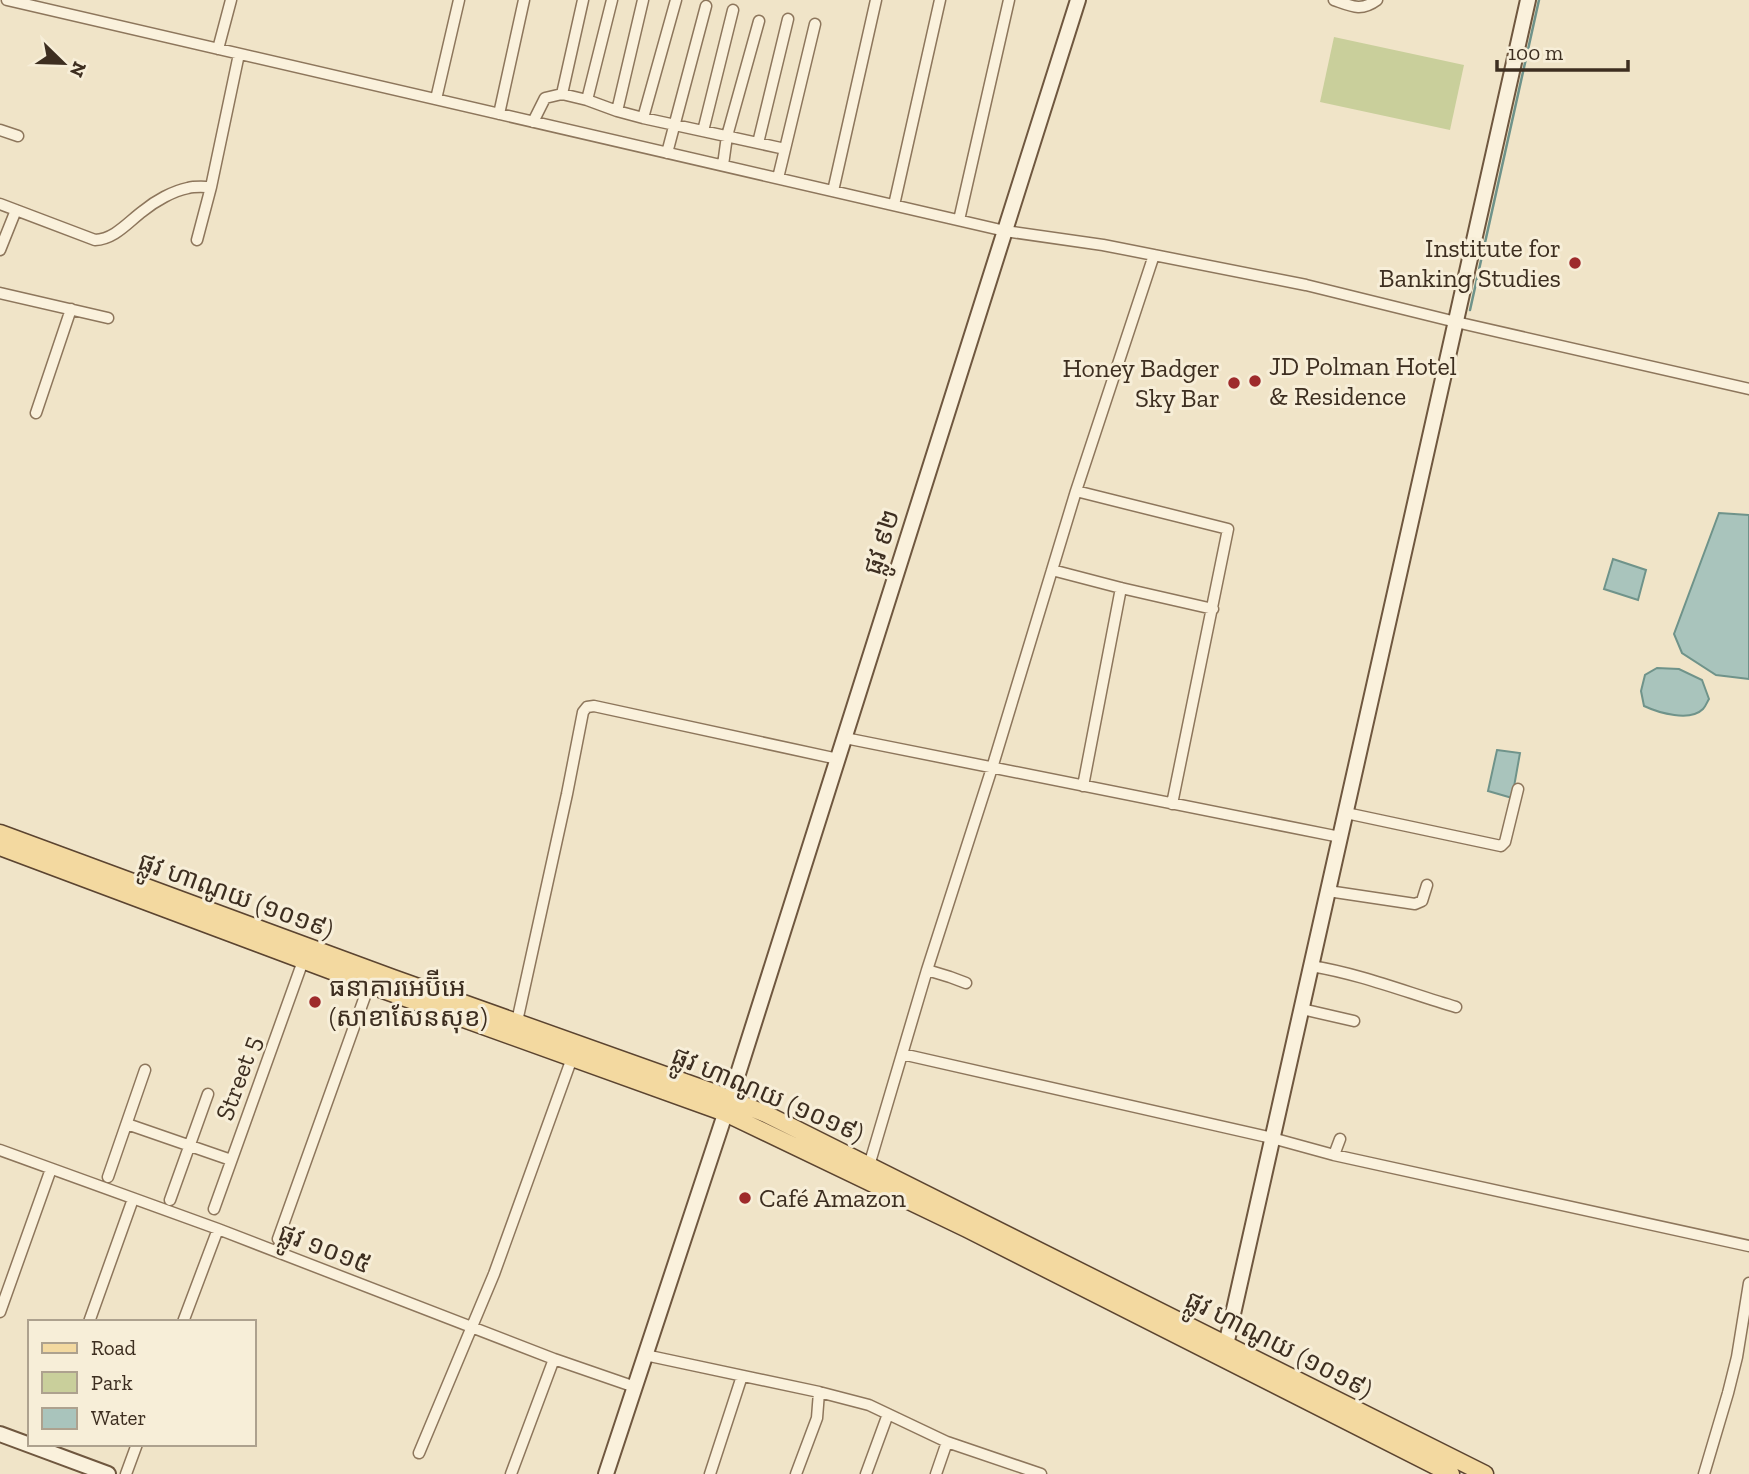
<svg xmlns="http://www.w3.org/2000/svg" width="1749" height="1474" font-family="'Zilla Slab','Noto Sans Khmer',serif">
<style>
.green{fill:#c9cf9b}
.water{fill:#a9c4bc;stroke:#6f938a;stroke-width:2}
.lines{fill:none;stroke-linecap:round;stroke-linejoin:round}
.stream{stroke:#6f938a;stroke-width:2.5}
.street-casing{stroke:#8d765c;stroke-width:13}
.secondary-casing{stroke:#6f573f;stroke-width:18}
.primary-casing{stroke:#5b4430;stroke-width:19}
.street{stroke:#faf1dc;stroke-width:10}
.secondary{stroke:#faf1dc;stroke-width:14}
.primary{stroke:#f3d9a0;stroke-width:16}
.poi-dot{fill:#9e2a2b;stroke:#f7eed8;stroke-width:2.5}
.labels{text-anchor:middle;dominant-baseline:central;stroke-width:6;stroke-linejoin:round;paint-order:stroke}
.poi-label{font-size:26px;fill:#3d2e20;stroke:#f7eed8;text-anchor:start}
.street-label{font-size:26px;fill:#3d2e20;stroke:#f7eed8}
</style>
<rect width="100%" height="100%" fill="#f0e4c8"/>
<path class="green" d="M1334,37L1464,65L1450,130L1320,102Z"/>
<path class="water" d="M1719,513L1749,515V679L1716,675L1682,653L1674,634Z
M1613,559L1646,570L1638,600L1604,589Z
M1657,668L1679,669L1702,680L1709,699C1707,702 1706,706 1703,709C1690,722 1659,713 1644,706L1641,691L1645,675Z
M1497,750L1520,753L1512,798L1488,791Z"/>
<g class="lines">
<path class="stream" d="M1470,310L1539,0"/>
<g class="street-casing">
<path id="street" d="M7,0L1005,231L1103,245L1306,285L1456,322L1749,389
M1334,0C1351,6 1361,12 1377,0
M218,49L231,0
M562,94L583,0
M436,99L459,0
M587,100L612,0
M617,111L643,0
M499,114L524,0
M643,118L676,0
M533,122L545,98L562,94L587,100L617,111L643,118L785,149L815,24
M0,130L18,136
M703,131L733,10
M758,143L788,19
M667,153L706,6
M723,165L727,136L759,21
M778,178L785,149
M833,191L876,0
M0,204L95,240C115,239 128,222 143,211C155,201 173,191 188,188C195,186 204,187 211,187
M894,205L940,0
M959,220L1009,0
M197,240L211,187L239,54
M0,250L16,210
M0,293L108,318
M36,413L71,309
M1076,491L1228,529L1172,804
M1052,570L1121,588L1213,609
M845,738L1340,837
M1083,786L1121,588
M1346,813L1501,846L1505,842L1518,789
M1328,891L1415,904L1422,901L1427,885
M1311,966C1361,974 1408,993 1456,1007
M927,970L950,977L966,983
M1302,1009L1354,1021
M516,1026L567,794L583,712L587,707L594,706L838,759
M902,1054L1272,1138L1334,1155L1749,1246
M127,1124L231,1160
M0,1150L218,1229L554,1359L635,1387
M1334,1155L1340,1139
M868,1169L927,970L992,768L1076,491L1154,255
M108,1177L145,1070
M170,1200L208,1094
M214,1209L303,961
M278,1239L369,985
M0,1312L51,1169
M89,1322L133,1199
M183,1322L218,1229
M645,1355L819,1392L869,1405L947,1442L1041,1474
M419,1453L494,1274L572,1058
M126,1474L137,1444
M511,1474L554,1359
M710,1474L742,1376
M796,1474L817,1418L819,1392
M866,1474L888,1414
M936,1474L947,1442
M1704,1474L1728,1393L1737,1357L1749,1283"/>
</g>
<g class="secondary-casing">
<path id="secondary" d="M1224,1354L1528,0
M0,1434L108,1474
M606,1474L730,1099L1078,0"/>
</g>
<g class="primary-casing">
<path id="primary" d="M0,833L393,978L710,1091L766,1114L1485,1474
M0,847L369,985L725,1113L967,1229L1451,1474"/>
</g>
<use href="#street" class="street"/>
<use href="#secondary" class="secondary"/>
<use href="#primary" class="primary"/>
</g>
<g class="poi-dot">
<circle cx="1575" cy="263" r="7"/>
<circle cx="1255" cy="381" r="7"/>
<circle cx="1234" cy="383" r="7"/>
<circle cx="315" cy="1002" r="7"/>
<circle cx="745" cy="1198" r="7"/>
</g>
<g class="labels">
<g class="poi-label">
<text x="1561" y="248" text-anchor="end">Institute for<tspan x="1561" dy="30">Banking Studies</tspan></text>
<text x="1269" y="366">JD Polman Hotel<tspan x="1269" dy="30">&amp; Residence</tspan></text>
<text x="1220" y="368" text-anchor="end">Honey Badger<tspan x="1220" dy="30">Sky Bar</tspan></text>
<text x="329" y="987">ធនាគារអេប៊ីអេ<tspan x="329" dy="30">(សាខាសែនសុខ)</tspan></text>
<text x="759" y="1198">Café Amazon</text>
</g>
<g class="street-label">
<text transform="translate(881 542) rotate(-72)">ផ្លូវ ៩២</text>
<text transform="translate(236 895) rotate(20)">ផ្លូវ ហាណូយ (១០១៩)</text>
<text transform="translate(238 1078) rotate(-70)">Street 5</text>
<text transform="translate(768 1094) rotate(23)">ផ្លូវ ហាណូយ (១០១៩)</text>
<text transform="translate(325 1248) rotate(21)">ផ្លូវ ១០១៥</text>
<text transform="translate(1279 1344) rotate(27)">ផ្លូវ ហាណូយ (១០១៩)</text>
</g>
</g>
<rect x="28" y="1320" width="228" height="126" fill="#f7eed8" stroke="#ada18e" stroke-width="2"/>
<rect x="42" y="1343" width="35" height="10" fill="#f3d9a0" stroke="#ada18e" stroke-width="2"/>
<text x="91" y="1355" font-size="21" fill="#3d2e20">Road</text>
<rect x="42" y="1372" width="35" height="21" fill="#c9cf9b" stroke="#ada18e" stroke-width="2"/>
<text x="91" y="1390" font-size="21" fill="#3d2e20">Park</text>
<rect x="42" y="1408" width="35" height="21" fill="#a9c4bc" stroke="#ada18e" stroke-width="2"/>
<text x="91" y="1425" font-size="21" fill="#3d2e20">Water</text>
<g transform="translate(63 63) rotate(113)" stroke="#f7eed8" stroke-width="5" paint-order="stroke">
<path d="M0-5L12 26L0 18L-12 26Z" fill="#3d2e20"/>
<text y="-10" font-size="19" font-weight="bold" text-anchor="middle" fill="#3d2e20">N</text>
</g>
<path d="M1497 60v10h131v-10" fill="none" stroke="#3d2e20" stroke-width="3.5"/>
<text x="1508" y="60" font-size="21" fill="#3d2e20" stroke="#f7eed8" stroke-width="5" paint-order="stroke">100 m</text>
</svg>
